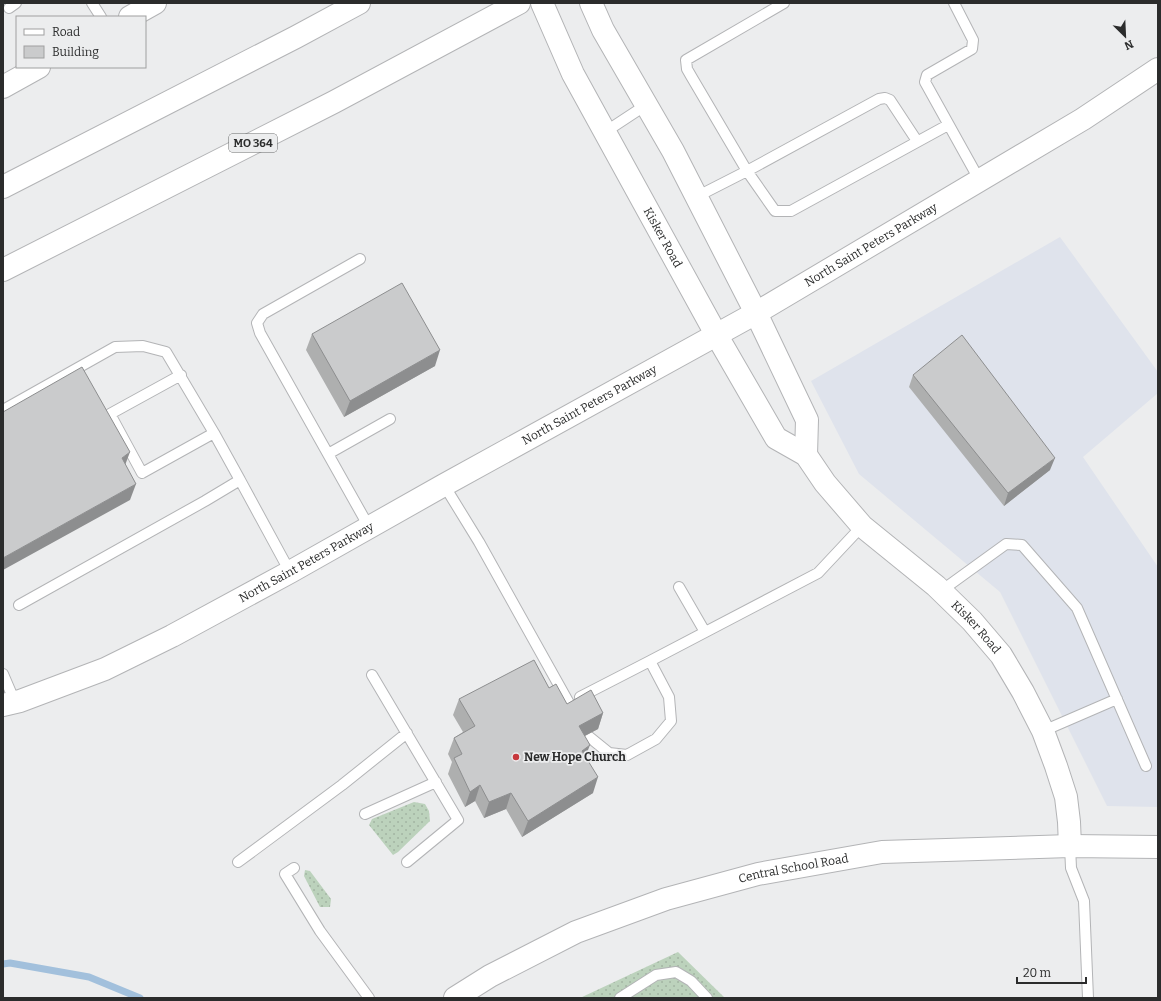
<svg xmlns="http://www.w3.org/2000/svg" width="1161" height="1001" font-family="Bitter,serif">
<style>
.built{fill:#dfe3ec}
.grass{fill:url(#grass-dots)}
.lines{fill:none;stroke-linecap:round;stroke-linejoin:round}
.stream{stroke:#a2c0dc;stroke-width:7}
.lane-casing{stroke:#b3b4b6;stroke-width:12}
.secondary-casing{stroke:#b3b4b6;stroke-width:24}
.highway-casing{stroke:#b3b4b6;stroke-width:24}
.lane{stroke:#fff;stroke-width:10}
.secondary{stroke:#fff;stroke-width:22}
.highway{stroke:#fff;stroke-width:22}
.wall{fill:#aeafaf}
.shaded-wall{fill:#8d8e8f}
.building{fill:#cacbcc;stroke:#8d8e8f}
.poi-dot{fill:#c7383d;stroke:#ecedee;stroke-width:1.5}
.labels{text-anchor:middle;dominant-baseline:central;stroke-width:3.5;stroke-linejoin:round;paint-order:stroke}
.shield{fill:#ecedee;stroke:#656666;stroke-width:1}
.shield-label{font-size:11px;font-weight:bold;fill:#2b2c2c}
.street-label{font-size:12px;fill:#2b2c2c;stroke:#ecedee}
.poi-label{font-size:12px;font-weight:bold;fill:#2b2c2c;stroke:#ecedee;text-anchor:start}
</style>
<defs>
<pattern id="grass-dots" width="8" height="8" patternUnits="userSpaceOnUse"><rect width="8" height="8" fill="#bcd2bc"/><path d="M2 2h.1M6 6h.1" fill="none" stroke="#a2b4a2" stroke-width="1.8" stroke-linecap="round"/></pattern>
</defs>
<rect width="100%" height="100%" fill="#ecedee"/>
<path class="built" d="M1060,237L1158,372V393L1083,457L1158,567V807L1107,806L1000,592L859,474L811,381Z"/>
<path class="grass" d="M414,802L425,804L429,811L430,821L398,852L393,855L369,825L372,819Z
M305,870L310,871L331,899L330,907H320L304,876Z
M678,952L725,998H580Z"/>
<g class="lines">
<path class="stream" d="M3,964L10,963L89,977L140,998"/>
<g class="lane-casing">
<path id="lane" d="M92,3L101,17
M784,3L686,60L687,69L691,76L747,171L775,211H791L948,125
M954,3L973,40L972,49L927,75L925,82L980,181
M9,8L16,3
M605,132L646,105
M696,197L747,171L879,99L885,98L890,100L917,141
M360,259L263,314L257,323L260,333L369,527
M181,375L110,414L142,473L214,433L240,480
M3,410L115,347L143,346L166,352L214,433
M328,454L390,419
M444,485L479,542L575,714
M679,587L705,632
M941,591L1006,544L1022,545L1077,608L1146,766
M19,605L205,501L240,480L290,572
M3,674L15,702
M372,675L458,820L407,862
M580,697L650,661
M1043,731L1117,699
M588,736L609,753L627,755L656,739L671,721L669,697L650,661L818,573L862,526
M365,814L436,782
M1070,846L1071,868L1084,901L1088,998
M238,862L342,785L407,733
M294,868L285,874L320,931L369,998
M620,998L656,975L676,972L691,981L707,998"/>
</g>
<g class="secondary-casing">
<g id="secondary">
<path id="s1" d="M542,3L573,74L717,336L776,438L806,455L825,483L862,526L936,586L972,621L1001,655L1023,692L1043,731L1056,766L1066,797L1069,822L1070,846"/>
<path d="M591,3L603,30L673,151L756,313L807,420L806,455"/>
<path d="M130,17L155,3"/>
<path d="M3,87L39,67"/>
<path id="s2" d="M3,705L20,701L105,669L172,636L290,572L444,485L756,313L1083,119L1158,69"/>
<path id="s3" d="M455,998L490,976L576,932L666,899L758,874L882,852L1070,846L1158,847"/>
</g>
</g>
<g class="highway-casing">
<path id="highway" d="M3,187L296,37L359,3
M3,270L334,102L519,3"/>
</g>
<use href="#lane" class="lane"/>
<use href="#secondary" class="secondary"/>
<use href="#highway" class="highway"/>
</g>
<path class="wall" d="M312,334L435,366L344,417L306,350Z
M913,375L1050,470L1004,506L909,387Z
M549,688L567,704L603,713L598,729L585,736L586,756L593,793L522,837L506,809L484,818L475,801L465,807L448,774L452,762L448,754L454,738L463,732L453,715L459,699Z"/>
<path class="shaded-wall" d="M440,350L435,366L344,417L350,401Z
M130,452L124,468L122,458Z
M1055,458L1050,470L1004,506L1008,493Z
M136,484L130,500L3,570V558Z
M603,713L598,729L573,742L579,726Z
M590,745L584,760L582,751Z
M598,777L593,793L522,837L528,821Z
M480,785L475,801L465,807L470,792Z
M511,793L506,809L484,818L489,802Z"/>
<path class="building" d="M402,283L440,350L350,401L312,334Z
M962,335L1055,458L1008,493L913,375Z
M82,367L130,452L122,458L136,484L3,558V412Z
M534,660L549,688L556,684L567,704L591,690L603,713L579,726L590,745L582,751L598,777L528,821L511,793L489,802L480,785L470,792L454,758L462,754L454,738L475,726L459,699Z"/>
<circle class="poi-dot" cx="516" cy="757" r="4"/>
<g class="labels">
<rect class="shield" x="229" y="134" width="48" height="18" rx="3"/>
<g class="shield-label">
<text x="253" y="143">MO 364</text>
</g>
<g class="street-label">
<text stroke="none"><textPath href="#s1" startOffset="264">Kisker Road</textPath></text>
<text stroke="none"><textPath href="#s2" startOffset="984">North Saint Peters Parkway</textPath></text>
<text stroke="none"><textPath href="#s2" startOffset="660">North Saint Peters Parkway</textPath></text>
<text stroke="none"><textPath href="#s2" startOffset="336">North Saint Peters Parkway</textPath></text>
<text stroke="none"><textPath href="#s1" startOffset="772">Kisker Road</textPath></text>
<text stroke="none"><textPath href="#s3" startOffset="365">Central School Road</textPath></text>
</g>
<g class="poi-label">
<text x="524" y="757">New Hope Church</text>
</g>
</g>
<rect width="1161" height="1001" fill="none" stroke="#2b2c2c" stroke-width="8"/>
<rect x="16" y="16" width="130" height="52" fill="#ecedee" stroke="#9fa0a0"/>
<rect x="24" y="29" width="20" height="6" fill="#ffffff" stroke="#9fa0a0"/>
<text x="52" y="36" font-size="12" fill="#2b2c2c">Road</text>
<rect x="24" y="46" width="20" height="12" fill="#cacbcc" stroke="#9fa0a0"/>
<text x="52" y="56" font-size="12" fill="#2b2c2c">Building</text>
<g transform="translate(1125 36) rotate(156)" stroke="#ecedee" stroke-width="3" paint-order="stroke">
<path d="M0-3L7 15L0 10L-7 15Z" fill="#2b2c2c"/>
<text y="-6" font-size="11" font-weight="bold" text-anchor="middle" fill="#2b2c2c">N</text>
</g>
<path d="M1017 977v6h69v-6" fill="none" stroke="#2b2c2c" stroke-width="2"/>
<text x="1023" y="977" font-size="12" fill="#2b2c2c" stroke="#ecedee" stroke-width="3" paint-order="stroke">20 m</text>
</svg>
